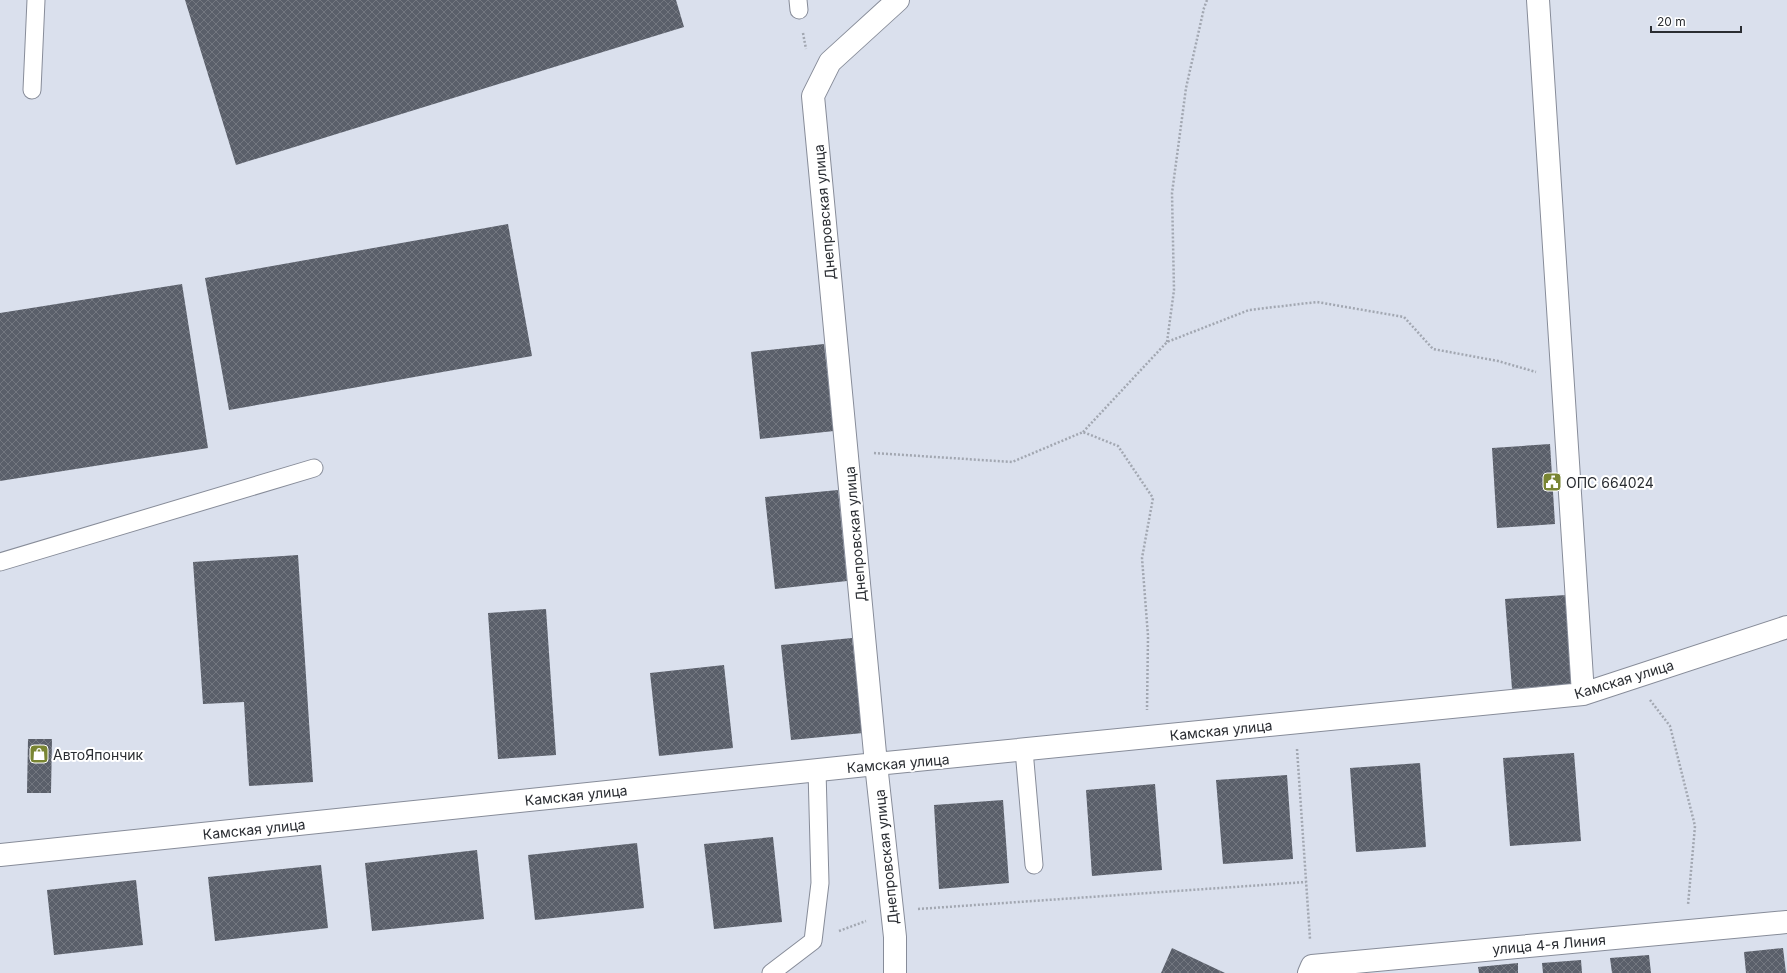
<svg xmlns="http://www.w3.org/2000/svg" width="1787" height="973" font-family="Inter,sans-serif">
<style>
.building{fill:url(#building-cross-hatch)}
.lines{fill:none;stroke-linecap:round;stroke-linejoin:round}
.service-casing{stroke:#878c99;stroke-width:19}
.minor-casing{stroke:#878c99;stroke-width:24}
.path{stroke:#a2a7b1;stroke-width:2.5;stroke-dasharray:2 2;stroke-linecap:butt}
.service{stroke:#fff;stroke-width:17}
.minor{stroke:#fff;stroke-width:22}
.labels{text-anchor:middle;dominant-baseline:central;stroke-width:4;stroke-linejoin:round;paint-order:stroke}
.street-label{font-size:14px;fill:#2a2d32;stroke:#fff}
.poi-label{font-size:14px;fill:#2a2d32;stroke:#fff;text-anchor:start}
</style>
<defs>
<pattern id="building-cross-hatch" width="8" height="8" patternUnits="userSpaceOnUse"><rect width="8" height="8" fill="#5a5f6a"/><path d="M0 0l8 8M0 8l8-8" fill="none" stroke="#737780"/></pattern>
</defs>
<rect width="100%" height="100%" fill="#dae0ed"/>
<path class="building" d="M185,0H676L684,27L236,165Z
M508,224L532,356L229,410L205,278Z
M182,284L208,448L0,481V313Z
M824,344L834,431L760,439L751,352Z
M1550,444L1555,524L1497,528L1492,448Z
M838,490L847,581L775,589L765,497Z
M298,555L313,782L249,786L244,702L203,704L193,562Z
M1566,595L1573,684L1512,689L1505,599Z
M546,609L556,755L498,759L488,613Z
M852,638L863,733L791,740L781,645Z
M724,665L733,748L659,756L650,673Z
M28,739H52L51,793H27Z
M1574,753L1581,841L1510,846L1503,758Z
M1420,763L1426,847L1356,852L1350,768Z
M1287,775L1293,859L1223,864L1216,780Z
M1155,784L1162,870L1092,876L1086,790Z
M1003,800L1009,883L939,889L934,805Z
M773,837L782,922L714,929L704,844Z
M637,843L644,908L535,920L528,855Z
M477,850L484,919L372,931L365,863Z
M321,865L328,928L215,941L208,877Z
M136,880L143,945L54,955L47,890Z
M1172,948L1225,973H1161Z
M1783,948L1786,973H1746L1744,952Z
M1649,955L1651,973H1612L1610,958Z
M1581,960L1582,973H1543L1542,963Z
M1518,963V973H1479L1478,967Z"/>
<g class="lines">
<g class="service-casing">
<path id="service" d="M798,0L799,10
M32,90L36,0
M0,562L314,468
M1024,750L1034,865
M771,973L813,941L820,883L817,770"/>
</g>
<g class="minor-casing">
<path id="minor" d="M1538,0L1583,694
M0,855L876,764L1583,694L1787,627
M895,973V937L876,764L813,96L830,62L898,0
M1309,973L1312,966L1787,922"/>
</g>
<path class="path" d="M803,33L806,49
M1167,342L1174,290L1172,193L1186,88L1204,8L1207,0
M1083,432L1167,342L1249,310L1317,302L1404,317L1433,349L1498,361L1536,372
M874,453L1012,462L1083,432L1118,446L1153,498L1142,558L1148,636L1147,710
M1650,700L1670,726L1695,826L1688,905
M1297,749L1310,939
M918,909L1306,882
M839,931L866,921"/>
<use href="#service" class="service"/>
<use href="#minor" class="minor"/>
</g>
<defs>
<g id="civic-square" transform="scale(1)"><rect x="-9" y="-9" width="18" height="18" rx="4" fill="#798533" stroke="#fff"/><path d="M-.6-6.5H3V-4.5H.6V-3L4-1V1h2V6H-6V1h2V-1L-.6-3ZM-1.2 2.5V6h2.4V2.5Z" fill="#fff"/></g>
<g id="shop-square" transform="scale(1)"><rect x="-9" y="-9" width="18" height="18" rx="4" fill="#798533" stroke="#fff"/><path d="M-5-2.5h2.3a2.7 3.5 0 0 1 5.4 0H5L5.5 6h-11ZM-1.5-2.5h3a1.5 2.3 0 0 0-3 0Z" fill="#fff"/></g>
</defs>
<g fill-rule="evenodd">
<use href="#civic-square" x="1552" y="482"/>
<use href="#shop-square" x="39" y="754"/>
</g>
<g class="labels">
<g class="street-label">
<text transform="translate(824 212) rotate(-95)">Днепровская улица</text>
<text transform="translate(855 534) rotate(-95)">Днепровская улица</text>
<text transform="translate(1624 679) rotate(-17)">Камская улица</text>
<text transform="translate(1221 730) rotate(-6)">Камская улица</text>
<text transform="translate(898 763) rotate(-5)">Камская улица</text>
<text transform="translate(576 795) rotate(-6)">Камская улица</text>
<text transform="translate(254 829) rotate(-6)">Камская улица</text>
<text transform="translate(886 857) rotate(-96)">Днепровская улица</text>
<text transform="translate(1549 944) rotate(-5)">улица 4-я Линия</text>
</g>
<g class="poi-label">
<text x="1566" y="482">ОПС 664024</text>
<text x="53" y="754">АвтоЯпончик</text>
</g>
</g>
<path d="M1651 26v6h90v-6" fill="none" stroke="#2a2d32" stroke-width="2"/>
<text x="1657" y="26" font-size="12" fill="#2a2d32" stroke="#ffffff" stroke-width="3" paint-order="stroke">20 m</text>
</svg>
